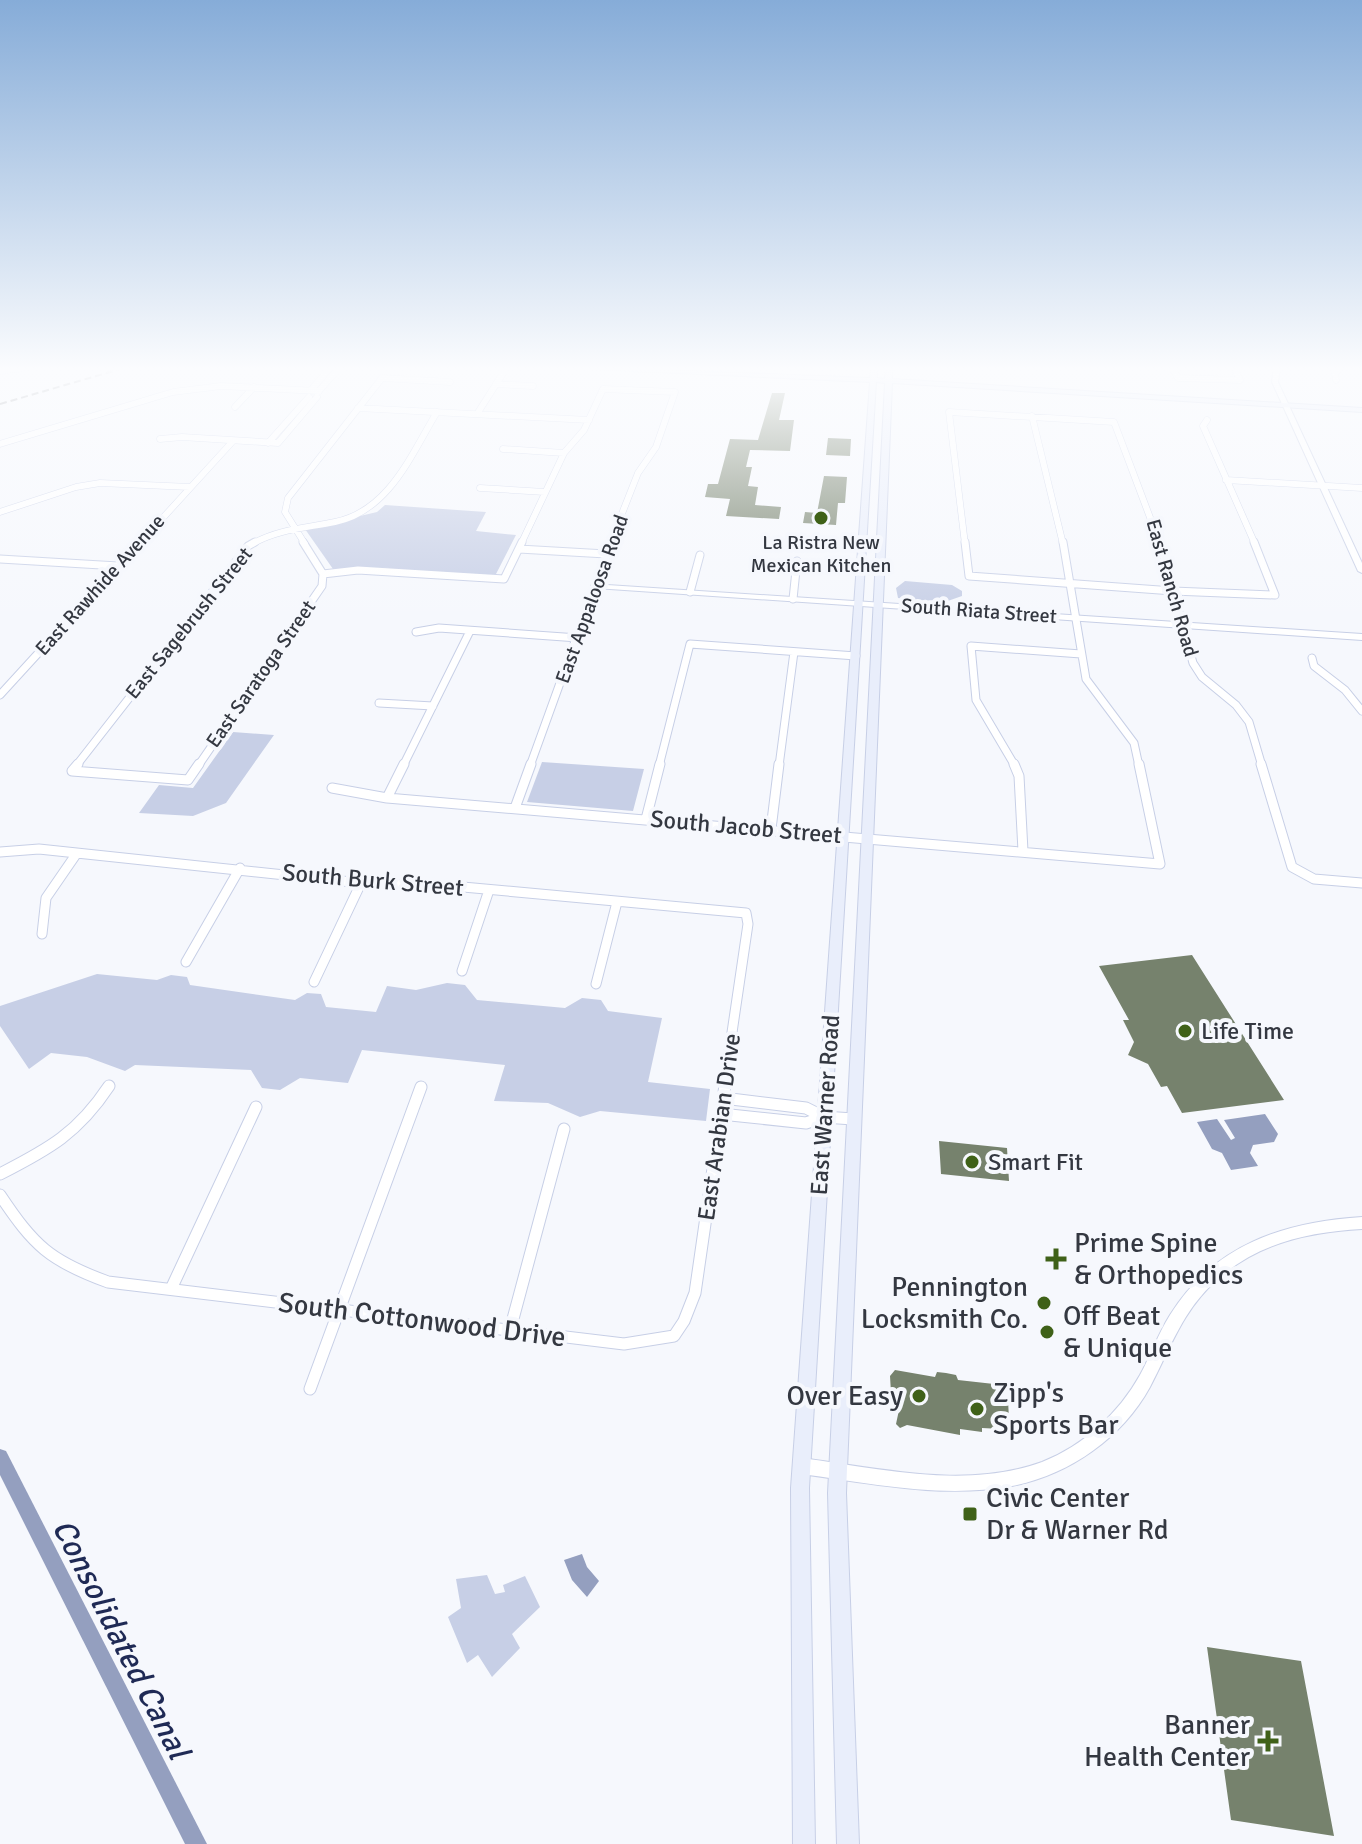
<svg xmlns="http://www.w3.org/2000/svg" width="1362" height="1844" font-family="Signika,sans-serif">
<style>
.green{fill:#c7cfe6}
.water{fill:#949fbf}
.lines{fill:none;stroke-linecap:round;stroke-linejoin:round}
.canal{fill:#949fbf;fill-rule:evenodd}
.building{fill:#76826d}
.minor-far3-casing{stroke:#c7cfe6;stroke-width:7}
.minor-far2-casing{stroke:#c7cfe6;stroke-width:9}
.minor-far1-casing{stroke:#c7cfe6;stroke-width:11}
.minor-casing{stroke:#c7cfe6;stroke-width:13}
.tertiary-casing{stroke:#c7cfe6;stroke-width:2}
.secondary-casing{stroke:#c7cfe6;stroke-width:2}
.minor-far3{stroke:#fff;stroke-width:6}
.minor-far2{stroke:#fff;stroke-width:7}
.minor-far1{stroke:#fff;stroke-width:9}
.minor{stroke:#fff;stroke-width:11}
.tertiary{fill:#fff;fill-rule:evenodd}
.secondary{fill:#e9eefb;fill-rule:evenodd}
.rail{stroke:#84888f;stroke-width:2;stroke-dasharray:7 4;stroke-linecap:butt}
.poi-dot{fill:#3f6118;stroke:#f6f8fd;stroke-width:3}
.labels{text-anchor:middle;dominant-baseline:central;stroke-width:8;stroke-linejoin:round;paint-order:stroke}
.far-poi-label{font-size:20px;fill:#343841;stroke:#f6f8fd}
.far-street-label{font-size:20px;fill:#343841;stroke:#f6f8fd}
.street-label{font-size:24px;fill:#343841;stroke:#f6f8fd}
.poi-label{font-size:24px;fill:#343841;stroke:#f6f8fd;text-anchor:start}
.near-poi-label{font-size:28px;fill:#343841;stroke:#f6f8fd;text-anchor:start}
.near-street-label{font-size:28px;fill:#343841;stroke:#f6f8fd}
.near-water-label{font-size:32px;font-style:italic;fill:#1f2a55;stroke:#f6f8fd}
</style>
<rect width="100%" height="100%" fill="#f6f8fd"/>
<path class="green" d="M385,505L486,512L476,531L516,535L496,574L487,575L376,567L333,569L305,529L377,512Z
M905,581L952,585L962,591V596L942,603L898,598L896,588Z
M233,732L274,735L226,803L193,816L139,813L159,785L193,788Z
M542,762L644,769L633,811L527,802Z
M97,974L157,980L171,975L187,977L190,985L295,1000L307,993L321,994L326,1007L376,1012L387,986L416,990L447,983L465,985L477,1000L565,1008L582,998L601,1000L608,1011L662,1018L648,1082L710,1089L706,1121L600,1111L580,1117L548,1103L494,1101L505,1065L362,1050L348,1083L300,1078L280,1090L262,1088L251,1070L135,1065L125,1071L87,1057L51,1053L29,1069L0,1026V1006Z
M487,1575L495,1594L505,1592L503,1585L525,1576L540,1607L512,1634L520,1648L492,1677L478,1655L467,1663L448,1617L461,1608L456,1579Z"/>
<path class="water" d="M1265,1114L1278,1134L1274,1142L1253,1145L1250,1153L1258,1166L1231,1170L1222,1153L1212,1149L1197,1122L1217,1119L1231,1140L1235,1138L1224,1120Z
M582,1554L587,1567L599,1581L587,1597L572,1580L564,1560Z"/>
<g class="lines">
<path class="canal" d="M0,1449L6,1451L207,1844H185L0,1475Z"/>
</g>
<path class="building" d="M772,393H785L779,420H794L790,451L750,450L746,467H752L748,486L758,487L755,505L781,507L779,519L726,516L730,499L705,497L708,484H718L730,439L758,440Z
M828,438L851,439L850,456L826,455Z
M824,476L847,477L845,503H838L836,525L803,523L805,512L817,513Z
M1192,955L1284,1100L1182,1113L1167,1086L1161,1087L1148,1064L1128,1055L1134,1042L1123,1020H1129L1099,966Z
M939,1141L1007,1148L1009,1181L941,1174Z
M895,1370L935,1377L937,1372L946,1373L956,1375L958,1380L1003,1385L1004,1399H1008L1009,1420L1001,1419V1429L982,1428V1432L960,1429V1435L907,1425L900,1428L896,1424L899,1410H892L890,1376Z
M1207,1647L1301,1661L1334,1836L1231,1820Z"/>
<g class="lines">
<g class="minor-far3-casing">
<path id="minor-far3" d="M1172,367L1178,378L1240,380L1234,367
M0,371L30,367
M1336,380L1335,373L1342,367
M496,384L533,386
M311,390L331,367
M317,393L340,367
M235,407L254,387
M358,408L589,420
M477,414L507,367
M1032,416L1063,544
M1207,420L1203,426L1255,544
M160,439L182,437L278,443L317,397
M268,443L309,397
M0,444L173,392L221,386L319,391
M503,449L564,453
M1226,480L1362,488
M480,488L545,492
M0,512L76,487L100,483L190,487
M139,544L233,441
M252,544C278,529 306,528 335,522C389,511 411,455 437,412
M305,544L285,512L288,498L382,378L450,382
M521,544L564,453L584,430L603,389L675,392L656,447L638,473L610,544
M965,544L949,412L1114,422L1160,544"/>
</g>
<g class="minor-far2-casing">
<path id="minor-far2" d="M965,542L969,576L1173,591
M1063,542L1086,679L1134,743L1139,766
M1160,542L1173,591
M519,549L606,554
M0,559L118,566
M323,574L358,570L504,579L522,542
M1173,591L1275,595L1254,542
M1173,591L1193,663L1202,677L1236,705L1249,722L1262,766
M690,592L700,555
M793,599L797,561
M416,632L439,628L578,638
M1312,658L1314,666L1345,690L1362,711
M0,695L140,542
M379,703L433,706
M76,766L248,546L255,542
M198,766L322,586L323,574L303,542
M403,766L470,631
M530,766L611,542
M659,766L690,644L856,656
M779,766L794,652
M1015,766L976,700L971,646L1081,654"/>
</g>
<g class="minor-far1-casing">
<path id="minor-far1" d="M1014,764L1019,776L1023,851
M1261,764L1292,867L1314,879L1362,883
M72,771L188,780L199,764
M72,771L78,764
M332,788L387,798L1160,864L1139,764
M387,798L404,764
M515,808L531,764
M646,819L660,764
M771,829L779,764
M0,852L39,849L361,883L452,886L746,913L748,924L730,1046
M42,934L46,898L77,853
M186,962L240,868
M462,971L489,890
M314,982L361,883
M596,984L617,902"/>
</g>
<g class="minor-casing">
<path id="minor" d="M723,1098L806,1108L824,1117
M721,1114L806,1123L824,1117L853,1119
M0,1174C49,1149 78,1133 109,1086
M0,1195C34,1246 50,1261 108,1282L624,1344L674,1336L684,1321L695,1293L731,1044
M171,1289L256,1107
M510,1330L564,1129
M310,1389L421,1087"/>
</g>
<g class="tertiary-casing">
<path id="tertiary" d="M1274,367H1280L1278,382L1362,563V573L1358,571L1272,382Z
M592,584L1362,634V640L595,588L591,586Z
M1362,1217V1229C1309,1232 1257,1243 1217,1280C1183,1309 1170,1349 1150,1387C1122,1438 1069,1475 1012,1486C942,1499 870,1483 801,1474L795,1472L793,1466L795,1460L801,1458C879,1468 965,1490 1042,1462C1083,1446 1119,1413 1140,1375C1151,1355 1158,1334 1170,1315C1214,1245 1283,1222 1362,1217Z"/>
</g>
<g class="secondary-casing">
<path id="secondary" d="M586,367L870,378L871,367H877V378L885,379L886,367H892V379L1362,408V412L892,383L846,1493L859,1844H837L828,1493L885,383L876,382L809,1488L815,1844H793L791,1488L870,382L589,369Z"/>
</g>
<use href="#minor-far3" class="minor-far3"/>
<use href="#minor-far2" class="minor-far2"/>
<use href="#minor-far1" class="minor-far1"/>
<use href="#minor" class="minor"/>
<use href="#tertiary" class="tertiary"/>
<use href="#secondary" class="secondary"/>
<path class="rail" d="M0,404L127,367"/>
</g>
<linearGradient id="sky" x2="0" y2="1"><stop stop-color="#86acd8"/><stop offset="0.59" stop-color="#fbfcfe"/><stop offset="1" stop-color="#fbfcfe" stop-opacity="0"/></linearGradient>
<rect width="1362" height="625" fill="url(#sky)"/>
<g class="poi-dot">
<circle cx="821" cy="518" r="8"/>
<circle cx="1185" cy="1031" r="8"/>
<circle cx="972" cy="1162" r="8"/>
<path d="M1052 1247h8v8h8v8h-8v8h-8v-8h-8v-8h8z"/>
<circle cx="1044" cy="1303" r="8"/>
<circle cx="1047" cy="1332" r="8"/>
<circle cx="919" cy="1396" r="8"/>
<circle cx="977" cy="1409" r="8"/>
<rect x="962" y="1506" width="16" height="16" rx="4"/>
<path d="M1264 1729h8v8h8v8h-8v8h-8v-8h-8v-8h8z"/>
</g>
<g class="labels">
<g class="far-poi-label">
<text x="821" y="542">La Ristra New<tspan x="821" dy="23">Mexican Kitchen</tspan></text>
</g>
<g class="far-street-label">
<text transform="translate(100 585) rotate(-48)">East Rawhide Avenue</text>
<text transform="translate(1172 588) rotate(74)">East Ranch Road</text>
<text transform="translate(592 599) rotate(-70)">East Appaloosa Road</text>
<text transform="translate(979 611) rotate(4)">South Riata Street</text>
<text transform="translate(189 623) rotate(-51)">East Sagebrush Street</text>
<text transform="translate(261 674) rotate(-55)">East Saratoga Street</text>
</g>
<g class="street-label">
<text transform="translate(746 827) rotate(5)">South Jacob Street</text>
<text transform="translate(373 880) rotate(5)">South Burk Street</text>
<text transform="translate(825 1105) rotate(-86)">East Warner Road</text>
<text transform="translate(719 1127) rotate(-82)">East Arabian Drive</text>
</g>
<g class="poi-label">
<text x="1201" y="1031">Life Time</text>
<text x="988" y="1162">Smart Fit</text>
</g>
<g class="near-poi-label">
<text x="1074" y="1243">Prime Spine<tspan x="1074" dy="32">&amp; Orthopedics</tspan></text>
<text x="1028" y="1287" text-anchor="end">Pennington<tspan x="1028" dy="32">Locksmith Co.</tspan></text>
<text x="1063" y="1316">Off Beat<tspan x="1063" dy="32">&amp; Unique</tspan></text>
<text x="993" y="1393">Zipp's<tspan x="993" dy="32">Sports Bar</tspan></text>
<text x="903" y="1396" text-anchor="end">Over Easy</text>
<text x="986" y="1498">Civic Center<tspan x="986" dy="32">Dr &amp; Warner Rd</tspan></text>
<text x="1250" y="1725" text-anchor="end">Banner<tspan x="1250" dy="32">Health Center</tspan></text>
</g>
<g class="near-street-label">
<text transform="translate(422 1320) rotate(7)">South Cottonwood Drive</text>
</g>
<g class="near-water-label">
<text transform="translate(121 1639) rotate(63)">Consolidated Canal</text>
</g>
</g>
</svg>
